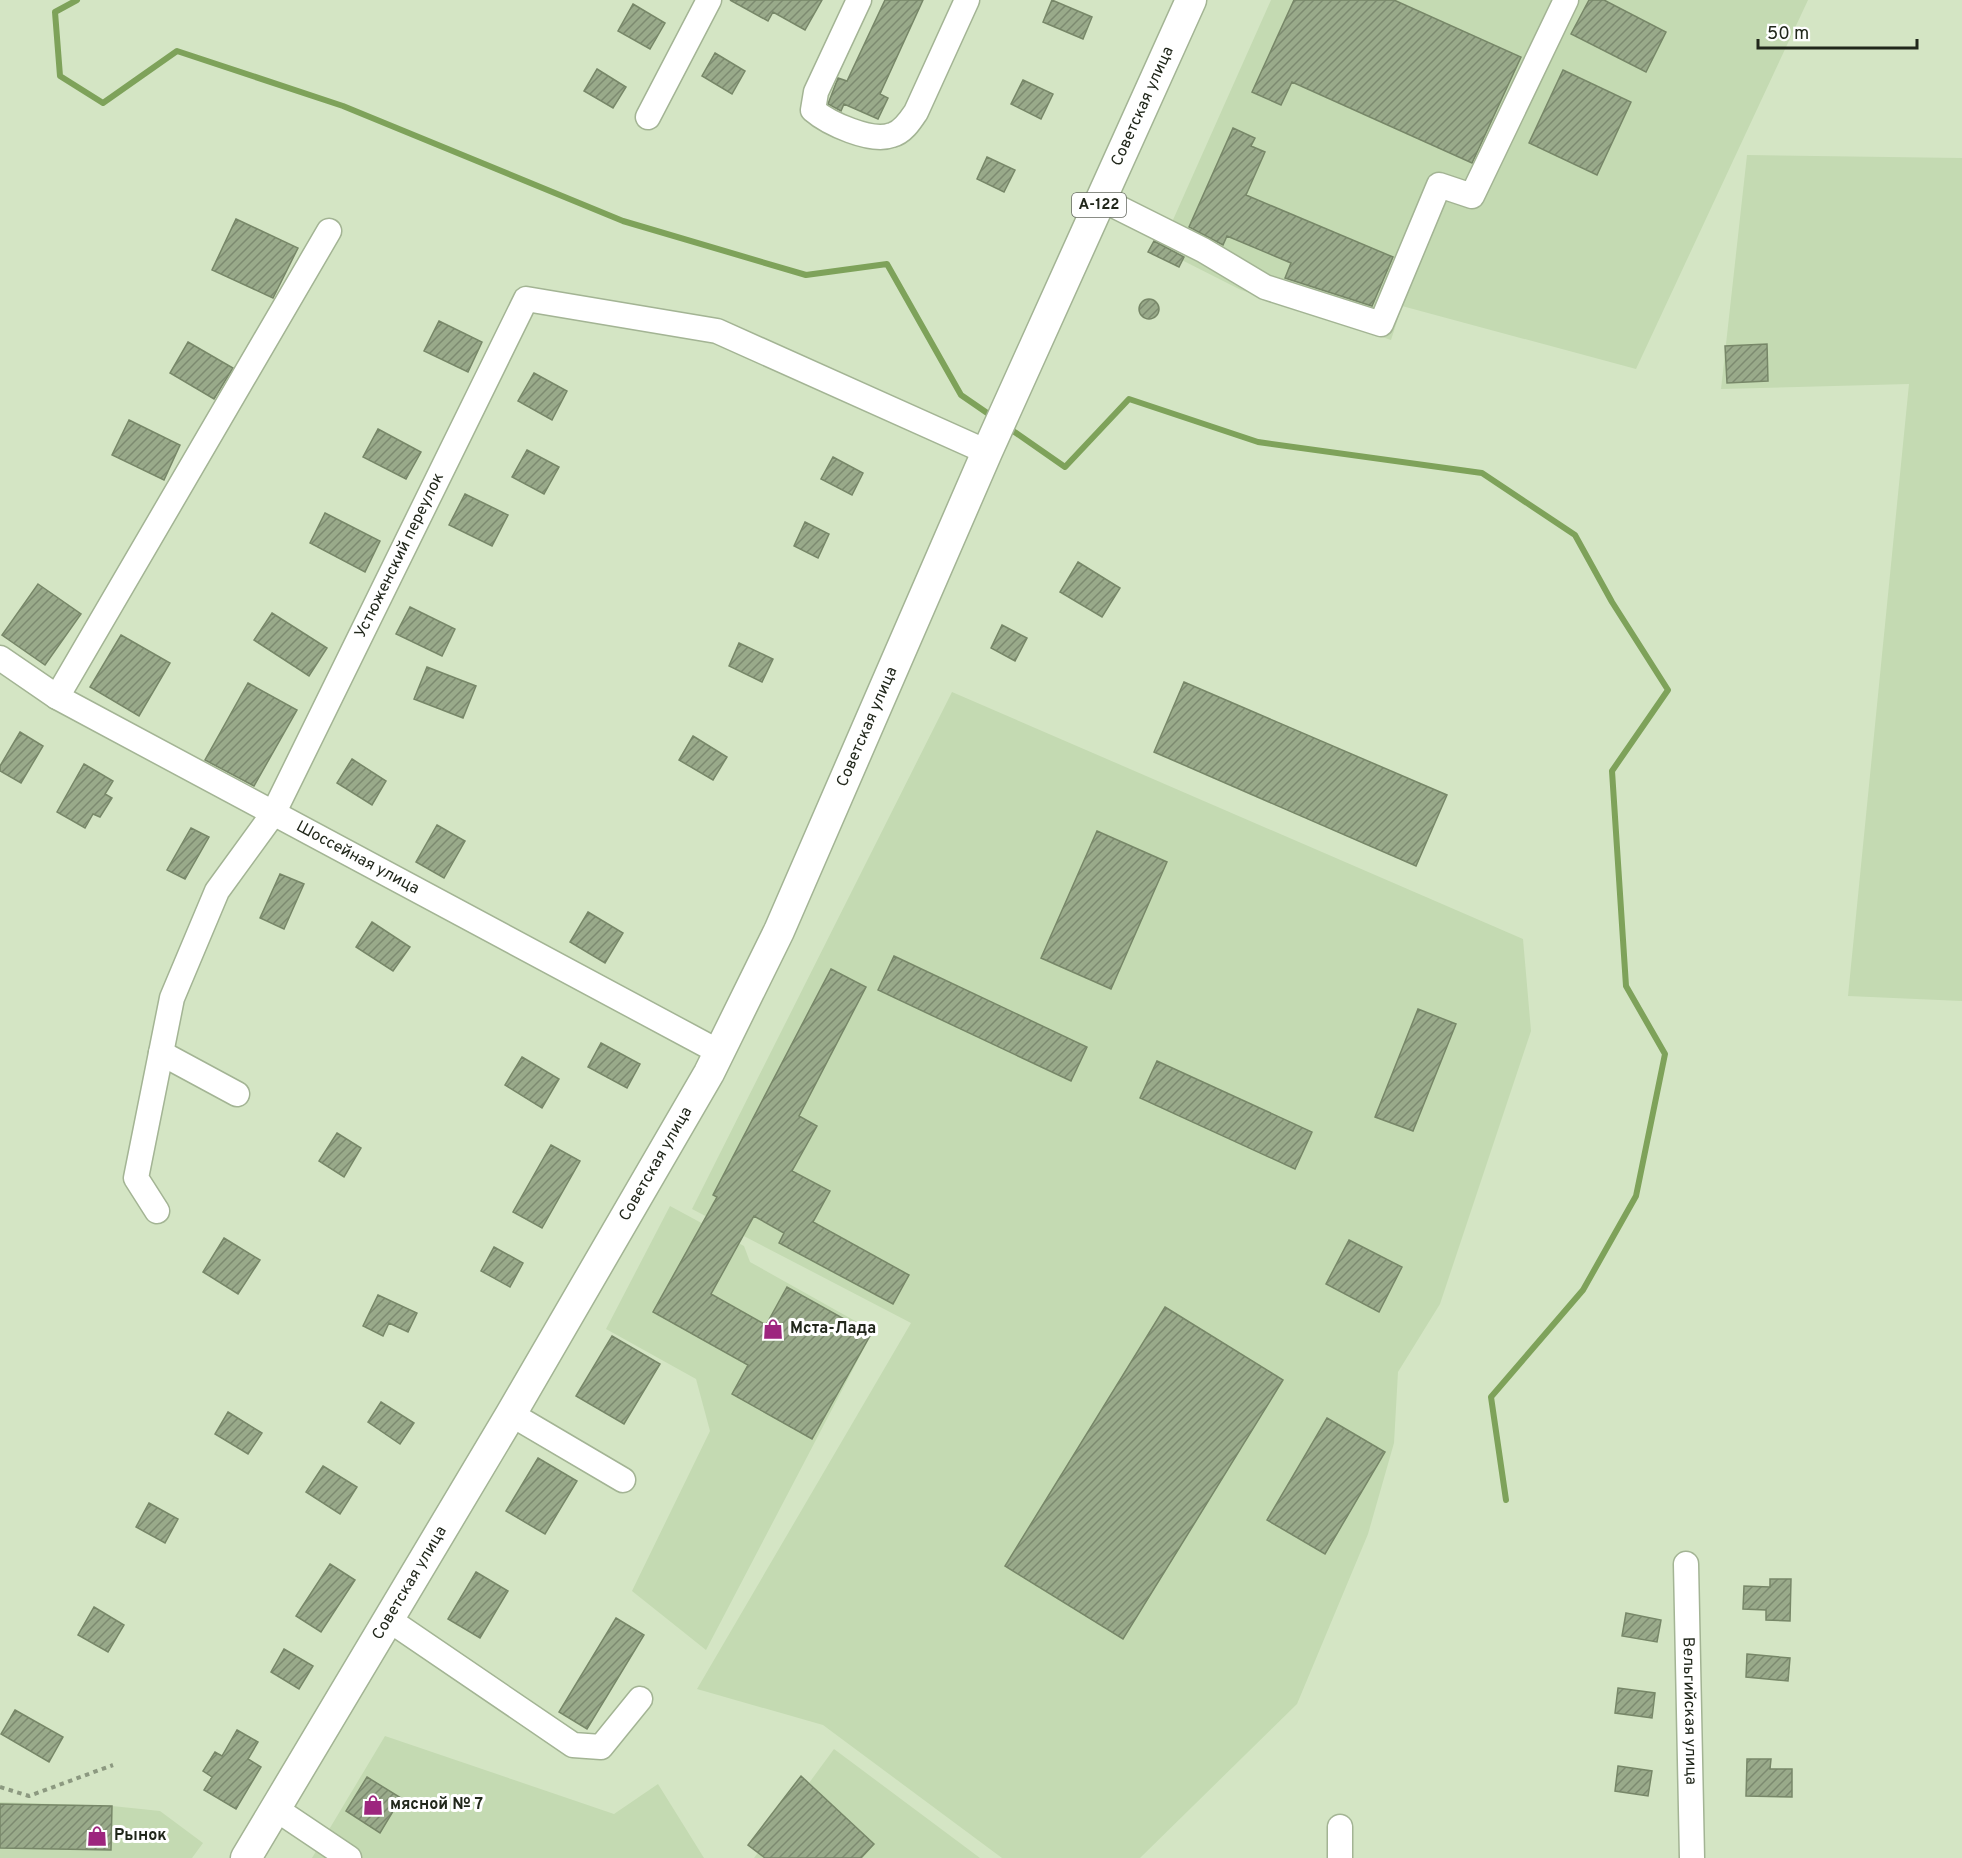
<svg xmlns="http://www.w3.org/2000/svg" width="1962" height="1858" font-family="Overpass,sans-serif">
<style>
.built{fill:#c4dab2}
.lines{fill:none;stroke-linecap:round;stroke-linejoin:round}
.stream{stroke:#7ea25a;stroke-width:6}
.building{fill:url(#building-hatch);stroke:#778768;stroke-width:1.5}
.minor-casing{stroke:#a3b494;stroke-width:27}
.major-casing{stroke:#a3b494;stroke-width:33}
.path{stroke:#8c9980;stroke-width:4;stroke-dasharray:4.5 4.5;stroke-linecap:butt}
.minor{stroke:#fff;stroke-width:24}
.major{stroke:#fff;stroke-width:30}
.labels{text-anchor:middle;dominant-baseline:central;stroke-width:6;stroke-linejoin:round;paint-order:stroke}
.shield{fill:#fff;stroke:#64685f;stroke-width:1.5}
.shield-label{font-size:15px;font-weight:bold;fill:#21271b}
.street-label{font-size:16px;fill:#21271b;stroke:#fff}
.poi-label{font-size:16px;font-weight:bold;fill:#21271b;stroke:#fff;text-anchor:start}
</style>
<defs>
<pattern id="building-hatch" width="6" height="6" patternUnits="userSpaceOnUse" patternTransform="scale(1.5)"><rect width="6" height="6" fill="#99aa8a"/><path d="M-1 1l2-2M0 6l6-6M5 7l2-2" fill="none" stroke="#7c8a70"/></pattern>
</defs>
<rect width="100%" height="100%" fill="#d4e5c4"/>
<path class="built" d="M1271,0H1808L1636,369L1402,306L1391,340L1241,290L1160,249Z
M1747,155L1962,158V1001L1848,996L1909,384L1721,389Z
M952,692L1523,939L1531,1031L1440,1304L1398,1372L1394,1443L1368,1534L1297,1704L1140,1858H1002L823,1725L697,1689L911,1323L692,1209Z
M670,1206L744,1246L750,1262L873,1331L706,1650L632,1591L710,1431L696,1379L606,1329Z
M385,1736L614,1814L658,1784L704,1858H312Z
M834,1749L980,1858H754Z
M0,1802L112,1806L160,1811L203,1843L192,1858H0Z"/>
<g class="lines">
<path class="stream" d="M77,0L55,12L60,76L103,103L177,51L343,106L623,221L806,275L887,264L961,395L993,417
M1006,426L1065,467L1129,399L1258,442L1482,473L1575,535L1612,602L1668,690L1612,771L1626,986L1665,1054L1636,1196L1583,1290L1491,1397L1506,1500"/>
</g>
<path class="building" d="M730,0H822L805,30L773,12L768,21Z
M885,0H923L880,94L888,98L878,119L844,104L841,111L828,104L838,78L847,81Z
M1052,0L1092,17L1083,39L1043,22Z
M1294,0H1394L1521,57L1472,163L1292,82L1281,105L1252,92Z
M1589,0H1604L1666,32L1646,72L1571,34Z
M633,4L665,23L650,49L618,31Z
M715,53L745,71L732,94L702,76Z
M597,69L626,87L613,108L584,91Z
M1563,70L1631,102L1597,175L1529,143Z
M1023,80L1053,94L1041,119L1011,104Z
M1233,128L1255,138L1251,146L1265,152L1246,195L1393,257L1372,306L1285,278L1291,263L1227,236L1223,245L1189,227Z
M987,157L1015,170L1004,192L977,179Z
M236,219L298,248L273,298L212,270Z
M1154,241L1184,257L1179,267L1148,252Z
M1139 309a10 10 0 1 1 20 0a10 10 0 1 1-20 0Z
M439,321L482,342L468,372L424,351Z
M188,342L233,368L214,399L170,373Z
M1767,344L1768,381L1727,383L1725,346Z
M534,373L567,391L552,420L518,401Z
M129,420L180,445L164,480L112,455Z
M378,429L421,452L406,479L363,457Z
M527,450L559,467L544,494L512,477Z
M833,457L863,473L852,495L821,479Z
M465,494L508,515L492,546L449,525Z
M325,513L380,541L365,572L310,543Z
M805,522L829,534L818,558L794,546Z
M1078,562L1120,588L1102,617L1060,592Z
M38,584L81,614L45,665L2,635Z
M410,607L455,629L442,656L396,634Z
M272,613L327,648L309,676L254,640Z
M1002,625L1027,638L1015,661L991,648Z
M121,635L170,663L139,716L90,687Z
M739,643L773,659L762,682L729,666Z
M427,667L476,686L463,718L414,699Z
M1184,682L1447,795L1416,866L1154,752Z
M248,683L297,710L254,786L205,760Z
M20,732L43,746L21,783L0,771V766Z
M693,736L727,757L713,780L679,760Z
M352,759L386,781L372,805L337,783Z
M84,764L113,781L105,794L112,798L100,817L93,814L85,828L57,812Z
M437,825L465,841L444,878L416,862Z
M191,828L209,837L185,879L167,870Z
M1097,831L1167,862L1111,989L1041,958Z
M280,874L304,884L284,929L260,918Z
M588,912L623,933L605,963L570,942Z
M372,922L410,947L393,971L356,947Z
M894,956L1087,1047L1071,1081L878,990Z
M831,969L866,987L799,1116L817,1126L792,1171L830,1191L813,1222L909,1275L893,1304L779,1243L784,1233L754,1216L711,1294L766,1325L787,1287L871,1334L812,1439L732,1394L748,1365L653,1312L717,1197L713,1195Z
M1418,1009L1456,1024L1413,1131L1375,1117Z
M601,1043L640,1064L627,1088L588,1067Z
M522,1057L559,1079L542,1108L505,1085Z
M1157,1061L1312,1132L1295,1169L1140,1098Z
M337,1133L361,1148L344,1177L319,1161Z
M551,1145L580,1161L542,1228L513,1212Z
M224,1238L260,1260L238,1294L203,1272Z
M1349,1240L1402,1267L1379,1312L1326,1284Z
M494,1247L523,1263L510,1287L481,1271Z
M378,1295L417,1313L408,1332L389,1323L383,1336L363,1326Z
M1165,1307L1283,1380L1123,1639L1005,1566Z
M612,1336L660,1364L624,1424L576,1396Z
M381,1402L414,1423L400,1444L368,1422Z
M228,1412L262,1433L248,1454L215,1434Z
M1327,1418L1385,1452L1325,1554L1267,1520Z
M538,1458L577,1481L545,1534L506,1511Z
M323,1466L357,1487L340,1514L306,1492Z
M149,1503L178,1519L165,1543L136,1527Z
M330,1564L355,1580L321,1632L296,1616Z
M476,1572L508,1591L480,1638L448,1619Z
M1770,1579H1791L1790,1621L1766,1620V1610L1743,1609L1744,1586L1770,1587Z
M94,1607L124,1625L108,1652L78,1635Z
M1626,1613L1661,1620L1657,1642L1622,1636Z
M616,1618L644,1635L587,1729L559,1712Z
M284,1649L313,1666L299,1689L271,1672Z
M1747,1654L1790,1658L1788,1681L1746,1677Z
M1618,1688L1655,1693L1652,1718L1615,1713Z
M15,1710L63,1737L49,1762L1,1734Z
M237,1730L258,1742L248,1759L261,1767L236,1809L204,1790L212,1777L203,1771L215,1752L222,1756Z
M1747,1759H1771L1770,1769H1792V1797L1746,1796Z
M1618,1766L1652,1771L1648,1796L1615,1791Z
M801,1776L874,1844L861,1858H765L748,1845Z
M367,1777L401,1798L380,1833L346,1811Z
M0,1804L112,1806L111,1850L0,1848Z"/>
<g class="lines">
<g class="minor-casing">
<g id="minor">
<path d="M859,0L816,92L813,110C828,123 871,143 892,135C903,132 910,121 916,112L967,0"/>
<path d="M648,117L709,0"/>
<path d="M1101,199L1203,250L1265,287L1381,324L1439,185L1472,196L1566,0"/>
<path id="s1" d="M0,658L57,697L719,1052"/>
<path d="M57,697L329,231"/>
<path d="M161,1053L237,1094"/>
<path id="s2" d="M157,1211L136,1178L172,998L217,891L273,814L526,299L717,331L987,452"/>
<path d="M511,1414L623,1480"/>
<path id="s3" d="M1686,1564L1692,1858"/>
<path d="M388,1619L573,1745L601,1747L640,1699"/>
<path d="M276,1809L349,1858"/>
<path d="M1340,1827V1858"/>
</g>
</g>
<g class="major-casing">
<g id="major">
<path id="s4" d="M246,1858L511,1414L709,1073L779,931L987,452L1191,0"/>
</g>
</g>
<path class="path" d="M0,1787L29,1796L113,1765"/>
<use href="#minor" class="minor"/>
<use href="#major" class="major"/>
</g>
<defs>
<g id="shop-bare" transform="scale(1.62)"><path d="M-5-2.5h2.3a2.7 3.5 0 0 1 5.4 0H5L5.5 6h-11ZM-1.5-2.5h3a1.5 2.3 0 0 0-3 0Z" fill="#9d257e" stroke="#fff" stroke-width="2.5" paint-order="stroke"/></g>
</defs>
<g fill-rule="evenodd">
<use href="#shop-bare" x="773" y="1329"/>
<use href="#shop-bare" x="373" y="1805"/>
<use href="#shop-bare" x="97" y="1836"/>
</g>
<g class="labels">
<rect class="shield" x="1072" y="193" width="54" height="24" rx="4.5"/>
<g class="shield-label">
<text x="1099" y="205">А-122</text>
</g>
<g class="street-label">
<text stroke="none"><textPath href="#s4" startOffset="1971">Советская улица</textPath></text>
<text stroke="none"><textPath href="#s2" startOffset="722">Устюженский переулок</textPath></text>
<text stroke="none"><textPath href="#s4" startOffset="1292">Советская улица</textPath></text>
<text stroke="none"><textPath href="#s1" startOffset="410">Шоссейная улица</textPath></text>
<text stroke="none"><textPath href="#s4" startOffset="806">Советская улица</textPath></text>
<text stroke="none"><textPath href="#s4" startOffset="320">Советская улица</textPath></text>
<text stroke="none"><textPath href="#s3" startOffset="147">Вельгийская улица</textPath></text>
</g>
<g class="poi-label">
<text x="790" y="1329">Мста-Лада</text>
<text x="390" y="1805">мясной № 7</text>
<text x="114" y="1836">Рынок</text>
</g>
</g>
<path d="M1758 39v9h159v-9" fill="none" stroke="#21271b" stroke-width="3"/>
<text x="1767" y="39" font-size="18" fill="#21271b" stroke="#ffffff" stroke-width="4.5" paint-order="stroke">50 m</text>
</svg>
